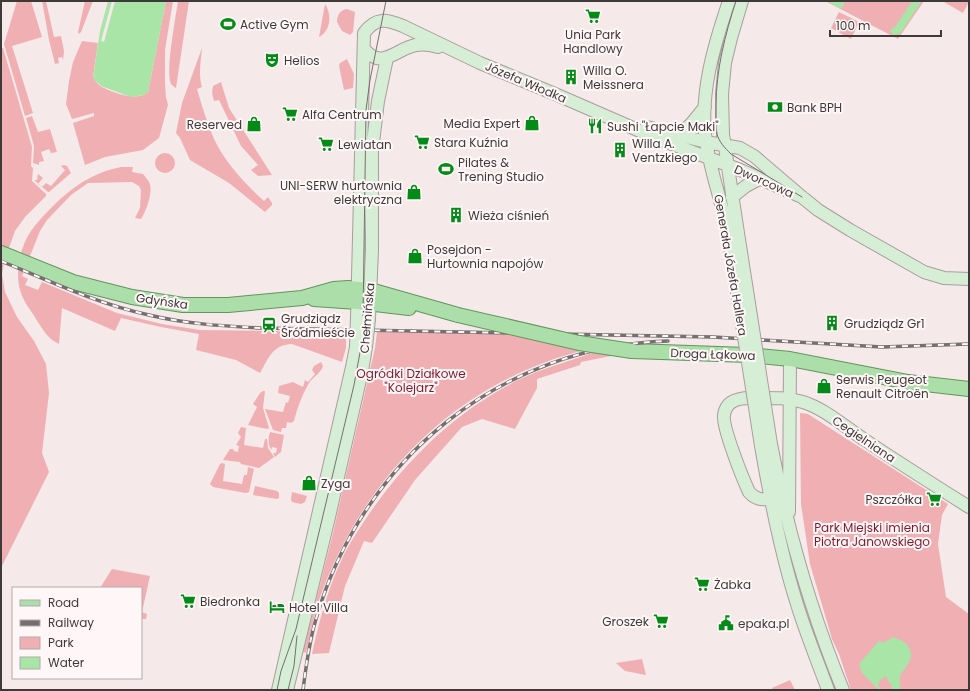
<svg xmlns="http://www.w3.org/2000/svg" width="970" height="691" font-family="Poppins,sans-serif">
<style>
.green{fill:#f0b0b3}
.water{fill:#a8e5a6}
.pier{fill:#f5e9e9}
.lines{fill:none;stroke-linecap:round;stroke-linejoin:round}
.canal{stroke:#a8e5a6;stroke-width:8}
.secondary-casing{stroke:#a99d9d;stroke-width:14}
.primary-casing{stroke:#61965e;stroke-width:16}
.secondary{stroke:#d5eed5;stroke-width:12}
.primary{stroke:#acdeaa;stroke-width:14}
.tram{stroke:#766f6f;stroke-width:1}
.rail-casing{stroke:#766f6f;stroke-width:3.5}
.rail{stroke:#fff7f7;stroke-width:2;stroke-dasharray:6;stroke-linecap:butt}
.secondary-bridge-casing{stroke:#a99d9d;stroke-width:14;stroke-linecap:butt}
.primary-bridge-casing{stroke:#61965e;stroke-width:16;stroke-linecap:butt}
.secondary-bridge{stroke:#d5eed5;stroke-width:12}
.primary-bridge{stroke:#acdeaa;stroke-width:14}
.labels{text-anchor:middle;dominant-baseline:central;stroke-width:4;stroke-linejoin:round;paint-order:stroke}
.poi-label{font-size:12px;fill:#3f3a3a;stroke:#fff7f7;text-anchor:start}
.street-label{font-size:12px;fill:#3f3a3a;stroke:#fff7f7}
.park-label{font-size:12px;fill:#7e182d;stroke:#fff7f7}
</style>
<rect width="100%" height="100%" fill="#f5e9e9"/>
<path class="green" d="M17,1H31L42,37L12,46L33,113L25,116L4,44Z
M42,1H46L54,37L61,36L64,51L63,60L62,57L58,58L59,63L55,64L49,40Z
M85,1H93L81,32L79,34L78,32Z
M166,1H173L165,50V83L166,97L168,105L159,138L143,150L105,157L85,165L73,123L94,116V113L72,119L66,104L69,81L73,62L82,41L98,43L93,77C96,81 98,85 102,87C114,93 137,102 148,92Z
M178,1H189L176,88C174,87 173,86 171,84C165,73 176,16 178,1Z
M825,1H924L898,39Z
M942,1H969V2L963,13Z
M325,4C332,14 331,31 319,37Z
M347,9L355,12L353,32L350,35L342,31L337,22C337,15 340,10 347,9Z
M839,12L859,22L851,39L831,28Z
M1,48H3L32,147L31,166L33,168L32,181L46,194V196L25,217L15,231L5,259L2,274L5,292L17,317L34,341L46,364L49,393L42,453L49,472L1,568Z
M202,48C201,61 198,74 202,87L197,89C202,106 207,123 214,139C224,161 246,185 264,201L268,197L272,203V205L265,212L229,183L190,160L180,138L176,133L182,103Z
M347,59L354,74L353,88L344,90L339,66L340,63Z
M221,82L229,108L272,175L258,176L251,170L258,165L241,146L219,100L214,101L212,93L213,86Z
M32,116L38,132L50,129L57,152L51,153L49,149L41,152L44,161L39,162V165L33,163L34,146L26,118Z
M155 163a10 10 0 1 1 20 0a10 10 0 1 1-20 0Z
M64,165L67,166L71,173L49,192H48L34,180H37L38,174L43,178L38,184L42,187L46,183L51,186L65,170L61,166Z
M121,167H133L132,172L143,174C145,176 147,179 149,182C154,191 146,211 141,219L135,218L140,208L141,190L139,186L132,182L88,183L71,195L47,220L40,231L22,276L28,279L25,285L38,290L42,282L117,313L162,324L200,330L346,332V348L342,362L292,344C272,345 269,358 260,373L236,360L196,350L199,334L161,327L121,318L115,331L62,308L59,344C56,342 53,341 51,339C44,333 38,322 33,314C28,307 22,298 20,290C15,271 20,247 31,231C37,222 45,214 53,206C74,186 92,173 121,167Z
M377,332L513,334L584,350C571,354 558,357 546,362C436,402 356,493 318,603C313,619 310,636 306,653L303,652L333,533L375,348Z
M595,352L616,355L581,362L580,365L537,379V388L515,429L482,419L462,427L415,480L372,543L364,541L345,586L329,653L312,654C319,622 327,591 341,561C348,545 359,529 369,514C408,458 456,411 518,380C543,368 570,361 595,352Z
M321,362L323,366C321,373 313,377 309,383C302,395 297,408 294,421L291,423L287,422L286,428H282L281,432L273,430L265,409L283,412L286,402L288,403L290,396L278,393L279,386L293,382L303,387L305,380L308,382L315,374L312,370L314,366Z
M263,391H265L263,408L269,428L267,429L248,425L257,407L253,404L260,393Z
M800,413L808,414L948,504L942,515L938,544L946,597L969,614V690H851L839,654L832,639L810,564L801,504Z
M241,427L246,428L244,445L263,448L265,439H267L268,448L274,457L259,468L241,464L240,462L223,460L230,449H233L234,451L238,452L239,446L236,445L241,437L238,433Z
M270,432L284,435L281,452L275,457L273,453H276L277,448L272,447L271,450C268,444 268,438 270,432Z
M222,463L225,464L223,481L242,484L244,475H247L248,467L254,469L249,492L246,493L213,487L210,484L220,464Z
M255,486L277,491L279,493V498L277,499L253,495Z
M292,492L307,496L305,502L301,504L292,502L291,500Z
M112,569L150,576L142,612L147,614L146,619H141V588H100Z
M642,659L646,675L625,671L616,663Z
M790,680L795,690H773L772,688Z"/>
<path class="water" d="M108,1H166L148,92L144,95L131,97L101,86L93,78L100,31Z
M891,637C904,639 917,649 908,664C906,668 901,672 900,677C899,681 900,686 901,690H891L892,685L888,681L886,676L880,680L878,685L881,690H879L862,673L859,664L880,640L882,643L891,639Z"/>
<path class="pier" d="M112,1H115L104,42L101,41Z"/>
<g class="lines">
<path class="canal" d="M834,1L840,4
M895,31L898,30L917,1"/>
<g class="secondary-casing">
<path id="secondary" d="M364,49C382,71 397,48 416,45C423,44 431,45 438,47
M647,127L706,142L740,148L754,156L802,197L818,210L850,230L924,272L944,278L969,279
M678,135L691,124L705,107
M732,197L746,186L759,179
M738,233L723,134L722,94L725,63L731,38L742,1
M728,234C724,215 719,196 714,178C711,166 708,154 706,142C699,95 714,45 729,1
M357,318L364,33C376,17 386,19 403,26L480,63L555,94L656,138L738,169L802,197
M369,319L372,250V151L378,101L387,58
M771,444C787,529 810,609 843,690
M761,446C770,498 780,550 796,601C805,631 817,660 828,690
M770,499C761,500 755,499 749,492C743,479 722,427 724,415C726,400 739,398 751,398C769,398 786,397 803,402C825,409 845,427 865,440C899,463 934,485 969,507
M789,512L790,359
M278,690L352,367L356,347
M287,690L329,517L362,371L366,347"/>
</g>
<g class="primary-casing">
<path id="primary" d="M1,253L73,282L132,297L183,305H228L302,298L334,289L348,288L370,290L458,315
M314,299L358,302L409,308
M632,351L748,355L790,359L908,382L969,389"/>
</g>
<use href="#secondary" class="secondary"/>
<use href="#primary" class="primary"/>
<path class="tram" d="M736,1C725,35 716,70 716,106C716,115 715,125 717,134C719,142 725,148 731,154L802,197
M277,690L281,671L296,629L354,385L361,347L363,319L366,110L370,80L386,1
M288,690L294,666L297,636"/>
<g class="rail-casing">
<path id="rail" d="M1,261C49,281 98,304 149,315C186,324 223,326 261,328L713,337L882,347L969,344
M303,690C306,666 309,642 316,619C362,459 501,346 668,341"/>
</g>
<use href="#rail" class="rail"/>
<g class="secondary-bridge-casing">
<path id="secondary-bridge" d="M738,233L771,444
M728,234L761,446
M356,347L357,318
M366,347L369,319"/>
</g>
<g class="primary-bridge-casing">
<path id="primary-bridge" d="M458,315L579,343L632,351"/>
</g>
<use href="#secondary-bridge" class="secondary-bridge"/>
<use href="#primary-bridge" class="primary-bridge"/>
</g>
<defs>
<g id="supermarket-bare" transform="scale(1.2)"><path d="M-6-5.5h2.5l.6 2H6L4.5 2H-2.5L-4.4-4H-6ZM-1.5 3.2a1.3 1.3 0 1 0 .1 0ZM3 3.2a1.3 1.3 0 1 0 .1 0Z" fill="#048b17" stroke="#fff7f7" stroke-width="2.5" paint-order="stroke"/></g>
<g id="stadium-bare" transform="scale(1.2)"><path d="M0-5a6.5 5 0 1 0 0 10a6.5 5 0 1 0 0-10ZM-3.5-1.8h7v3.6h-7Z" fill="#048b17" stroke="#fff7f7" stroke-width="2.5" paint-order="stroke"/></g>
<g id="theatre-bare" transform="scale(1.2)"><path d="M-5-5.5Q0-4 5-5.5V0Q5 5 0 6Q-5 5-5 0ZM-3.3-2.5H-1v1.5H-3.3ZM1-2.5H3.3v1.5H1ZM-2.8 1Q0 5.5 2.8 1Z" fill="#048b17" stroke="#fff7f7" stroke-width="2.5" paint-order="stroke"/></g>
<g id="building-bare" transform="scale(1.2)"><path d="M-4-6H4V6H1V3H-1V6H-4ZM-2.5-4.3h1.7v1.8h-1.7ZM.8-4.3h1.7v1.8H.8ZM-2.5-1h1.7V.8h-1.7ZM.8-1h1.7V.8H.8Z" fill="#048b17" stroke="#fff7f7" stroke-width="2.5" paint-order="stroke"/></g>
<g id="bank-bare" transform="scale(1.2)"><path d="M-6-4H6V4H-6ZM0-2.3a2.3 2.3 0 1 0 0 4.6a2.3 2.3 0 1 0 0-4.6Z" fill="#048b17" stroke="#fff7f7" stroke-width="2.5" paint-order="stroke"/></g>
<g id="shop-bare" transform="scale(1.2)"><path d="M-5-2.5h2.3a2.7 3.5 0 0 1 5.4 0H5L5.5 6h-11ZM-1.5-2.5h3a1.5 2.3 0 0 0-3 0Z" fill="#048b17" stroke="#fff7f7" stroke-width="2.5" paint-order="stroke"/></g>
<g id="restaurant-bare" transform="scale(1.2)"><path d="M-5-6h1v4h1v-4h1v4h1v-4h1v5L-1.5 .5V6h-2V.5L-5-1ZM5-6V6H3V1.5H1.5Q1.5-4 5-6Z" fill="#048b17" stroke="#fff7f7" stroke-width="2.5" paint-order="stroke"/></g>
<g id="station-bare" transform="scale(1.2)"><path d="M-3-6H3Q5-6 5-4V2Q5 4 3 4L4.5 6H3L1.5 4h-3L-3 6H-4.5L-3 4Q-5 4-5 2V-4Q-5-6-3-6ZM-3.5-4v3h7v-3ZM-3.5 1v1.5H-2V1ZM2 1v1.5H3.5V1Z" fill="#048b17" stroke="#fff7f7" stroke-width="2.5" paint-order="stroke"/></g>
<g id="hotel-bare" transform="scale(1.2)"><path d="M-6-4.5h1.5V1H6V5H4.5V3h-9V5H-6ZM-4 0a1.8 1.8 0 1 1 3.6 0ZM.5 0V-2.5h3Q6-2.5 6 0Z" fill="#048b17" stroke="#fff7f7" stroke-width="2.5" paint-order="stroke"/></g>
<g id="civic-bare" transform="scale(1.2)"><path d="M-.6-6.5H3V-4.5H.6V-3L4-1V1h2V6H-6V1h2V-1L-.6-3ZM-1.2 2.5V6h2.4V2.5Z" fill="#048b17" stroke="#fff7f7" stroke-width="2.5" paint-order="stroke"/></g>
</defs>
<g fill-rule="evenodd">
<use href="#supermarket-bare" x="593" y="16"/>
<use href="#stadium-bare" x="228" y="24"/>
<use href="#theatre-bare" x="272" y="60"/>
<use href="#building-bare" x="571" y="77"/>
<use href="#bank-bare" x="775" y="107"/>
<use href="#supermarket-bare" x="290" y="114"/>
<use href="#shop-bare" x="532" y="123"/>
<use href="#shop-bare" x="254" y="124"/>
<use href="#restaurant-bare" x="595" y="126"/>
<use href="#supermarket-bare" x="422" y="142"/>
<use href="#supermarket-bare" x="326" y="144"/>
<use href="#building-bare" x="620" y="150"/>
<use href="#stadium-bare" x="446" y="169"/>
<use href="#shop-bare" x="414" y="192"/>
<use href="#building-bare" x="456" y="215"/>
<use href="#shop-bare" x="415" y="256"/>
<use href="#building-bare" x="832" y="323"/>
<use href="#station-bare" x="269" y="325"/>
<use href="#shop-bare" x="824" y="386"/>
<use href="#shop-bare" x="309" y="483"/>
<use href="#supermarket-bare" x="934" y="499"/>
<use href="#supermarket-bare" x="702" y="584"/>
<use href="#supermarket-bare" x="188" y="601"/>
<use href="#hotel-bare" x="277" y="607"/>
<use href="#supermarket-bare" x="661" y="621"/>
<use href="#civic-bare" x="726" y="623"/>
</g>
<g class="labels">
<g class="poi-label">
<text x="240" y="24">Active Gym</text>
<text x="593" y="34" text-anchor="middle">Unia Park<tspan x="593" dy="14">Handlowy</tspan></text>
<text x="284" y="60">Helios</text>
<text x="583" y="70">Willa O.<tspan x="583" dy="14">Meissnera</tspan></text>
<text x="787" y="107">Bank BPH</text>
<text x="302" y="114">Alfa Centrum</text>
<text x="520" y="123" text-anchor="end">Media Expert</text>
<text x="242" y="124" text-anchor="end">Reserved</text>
<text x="607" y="126">Sushi "Łapcie Maki"</text>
<text x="434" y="142">Stara Kuźnia</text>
<text x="632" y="143">Willa A.<tspan x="632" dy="14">Ventzkiego</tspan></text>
<text x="338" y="144">Lewiatan</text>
<text x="458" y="162">Pilates &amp;<tspan x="458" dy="14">Trening Studio</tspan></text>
<text x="402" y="185" text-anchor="end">UNI-SERW hurtownia<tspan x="402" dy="14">elektryczna</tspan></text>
<text x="468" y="215">Wieża ciśnień</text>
<text x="427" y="249">Posejdon -<tspan x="427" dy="14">Hurtownia napojów</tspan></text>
<text x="281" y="318">Grudziądz<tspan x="281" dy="14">Śródmieście</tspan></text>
<text x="844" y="323">Grudziądz Gr1</text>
<text x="836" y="379">Serwis Peugeot<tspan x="836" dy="14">Renault Citroën</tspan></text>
<text x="321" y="483">Zyga</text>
<text x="922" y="499" text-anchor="end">Pszczółka</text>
<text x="714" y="584">Żabka</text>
<text x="200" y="601">Biedronka</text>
<text x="289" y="607">Hotel Villa</text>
<text x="649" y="621" text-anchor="end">Groszek</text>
<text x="738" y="623">epaka.pl</text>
</g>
<g class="street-label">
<text transform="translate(526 82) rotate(23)">Józefa Włodka</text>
<text transform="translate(764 181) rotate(24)">Dworcowa</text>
<text transform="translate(731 265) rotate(80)">Generała Józefa Hallera</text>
<text transform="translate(162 301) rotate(8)">Gdyńska</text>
<text transform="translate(367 318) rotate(-85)">Chełmińska</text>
<text transform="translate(713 354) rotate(2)">Droga Łąkowa</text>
<text transform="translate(864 439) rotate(34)">Cegielniana</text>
</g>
<g class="park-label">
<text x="411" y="373">Ogródki Działkowe<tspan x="411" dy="14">"Kolejarz"</tspan></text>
<text x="872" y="527">Park Miejski imienia<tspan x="872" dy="14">Piotra Janowskiego</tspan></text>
</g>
</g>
<rect width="970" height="691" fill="none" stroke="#3f3a3a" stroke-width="4"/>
<rect x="12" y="587" width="130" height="92" fill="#fff7f7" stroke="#b2abab"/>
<rect x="20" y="600" width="20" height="6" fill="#acdeaa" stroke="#b2abab"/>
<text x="48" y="607" font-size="12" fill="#3f3a3a">Road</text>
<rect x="20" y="620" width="20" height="6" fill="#766f6f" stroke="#b2abab"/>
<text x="48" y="627" font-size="12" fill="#3f3a3a">Railway</text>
<rect x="20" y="637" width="20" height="12" fill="#f0b0b3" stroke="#b2abab"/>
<text x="48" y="647" font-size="12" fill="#3f3a3a">Park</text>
<rect x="20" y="657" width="20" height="12" fill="#a8e5a6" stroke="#b2abab"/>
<text x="48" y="667" font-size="12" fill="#3f3a3a">Water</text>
<path d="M830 30v6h111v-6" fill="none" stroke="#3f3a3a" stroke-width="2"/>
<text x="836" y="30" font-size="12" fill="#3f3a3a" stroke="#fff7f7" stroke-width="3" paint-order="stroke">100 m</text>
</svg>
